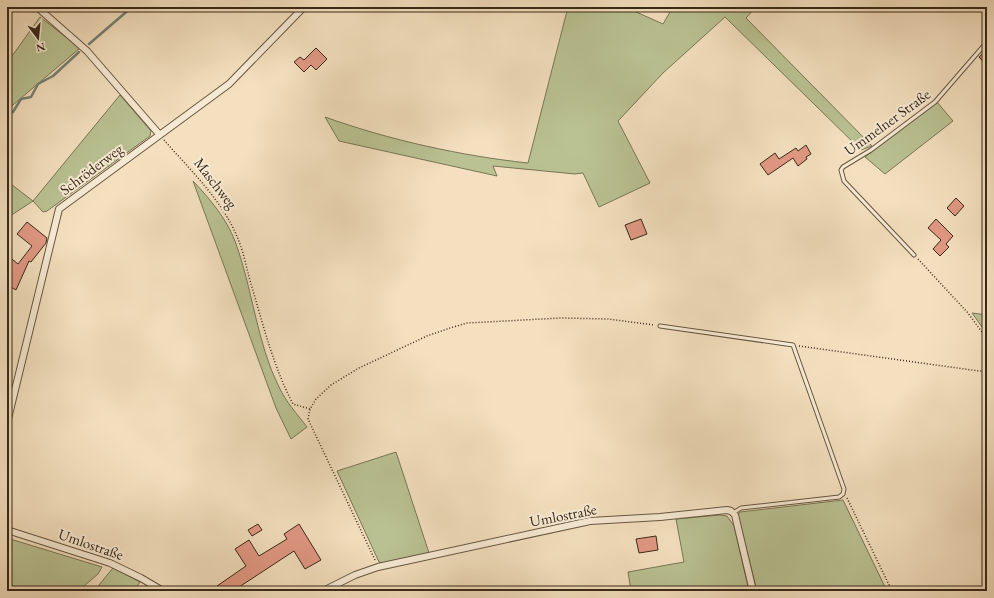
<svg xmlns="http://www.w3.org/2000/svg" width="994" height="598" font-family="'EB Garamond',serif">
<style>
.green{fill:#bac293;stroke:#797656}
.lines{fill:none;stroke-linecap:round;stroke-linejoin:round}
.stream{stroke:#748276;stroke-width:2.5}
.building{fill:#e29985;stroke:#382918}
.lane-casing{stroke:#675742;stroke-width:5}
.street-casing{stroke:#675742;stroke-width:8}
.path{stroke:#382918;stroke-width:1.5;stroke-dasharray:1 2;stroke-linecap:butt}
.lane{stroke:#f8ebd5;stroke-width:3}
.street{stroke:#f8ebd5;stroke-width:6}
.labels{text-anchor:middle;dominant-baseline:central;stroke-width:4;stroke-linejoin:round;paint-order:stroke}
.street-label{font-size:15px;fill:#382918;stroke:#f8ebd5}
</style>
<rect width="100%" height="100%" fill="#f4e0bf"/>
<filter id="stains"><feTurbulence type="fractalNoise" baseFrequency=".005" numOctaves="4"/><feColorMatrix values="0 0 0 0 .2 0 0 0 0 .09 0 0 0 0 .02 0 0 0 .5 -.17"/></filter>
<radialGradient id="worn" r=".72"><stop offset=".6" stop-color="#630" stop-opacity="0"/><stop offset="1" stop-color="#630" stop-opacity=".3"/></radialGradient>
<path class="green" d="M568,7H625L663,24L673,7H756L746,18L872,146L861,150L725,17L663,73L618,121L650,183L599,207L583,173L575,174L493,166L497,176L339,141L325,117C389,140 462,156 528,163Z
M40,17L80,48L7,110V63Z
M120,95L151,131L150,136L47,211L43,212L33,201L7,218V181L33,201Z
M937,102L953,121L885,174L865,157Z
M193,181C210,199 226,218 235,241C252,286 257,344 279,387C286,402 297,414 307,427L291,439L276,408Z
M972,313L987,315V334Z
M396,452L429,553L383,563L379,562L337,471Z
M843,500L887,591H757L738,515L740,512Z
M721,515L727,516L734,526L749,591H631L628,572L684,562L676,519Z
M7,538L102,567L98,574L78,591H7Z
M113,568L140,582L134,591H94Z"/>
<g class="lines">
<path class="stream" d="M89,44L132,7
M7,113L13,112L21,99L31,97L38,84L53,76L79,52"/>
</g>
<path class="building" d="M316,48L327,59L316,70L311,65L304,72L294,62L300,57L304,60Z
M987,50V66L979,57Z
M806,145L811,154L806,157L807,159L798,166L793,158L768,175L760,164L775,153L779,159L796,148L798,151Z
M956,198L964,206L955,216L947,208Z
M641,219L647,234L631,240L625,225Z
M936,219L953,236L946,244L949,247L940,256L933,249L941,240L928,228Z
M27,222L47,238L46,243L31,262L29,261L16,290L7,285V255L18,264L32,246L17,234Z
M258,524L262,530L252,536L248,530Z
M299,524L321,560L305,569L294,551L233,591H221L217,586L246,566L235,549L249,540L259,556L287,539L284,534Z
M656,536L658,550L639,553L636,539Z"/>
<g class="lines">
<g class="lane-casing">
<path id="lane" d="M914,255L844,181L841,170L843,167L871,150L935,102L987,42
M660,326L793,345L844,489L843,494L839,497L741,508L733,513"/>
</g>
<g class="street-casing">
<path id="street" d="M37,7L87,51L159,134
M7,423L59,209L229,84L304,7
M7,530L110,563L141,578L163,591
M323,591L355,575L378,567L590,521L660,517L727,510L731,511L735,515L753,591"/>
</g>
<path class="path" d="M164,140C191,171 223,201 238,239C243,251 246,265 249,277C262,320 272,364 293,404L310,409
M918,259L968,313L987,339
M799,346L979,371H987
M847,498L892,591
M375,560L308,419L310,409L316,399L331,385L359,368L427,336L450,328L467,323L561,318L608,319L654,325"/>
<use href="#lane" class="lane"/>
<use href="#street" class="street"/>
</g>
<g class="labels">
<g class="street-label">
<text transform="translate(887 122) rotate(-36)">Ummelner Straße</text>
<text transform="translate(91 169) rotate(-37)">Schröderweg</text>
<text transform="translate(216 183) rotate(52)">Maschweg</text>
<text transform="translate(563 515) rotate(-11)">Umlostraße</text>
<text transform="translate(91 544) rotate(19)">Umlostraße</text>
</g>
</g>
<rect width="994" height="598" fill="none" stroke="#f4e0bf" stroke-width="24"/>
<rect x="8" y="8" width="978" height="582" fill="none" stroke="#382918" stroke-width="2"/>
<rect x="12" y="12" width="970" height="574" fill="none" stroke="#382918"/>
<g transform="translate(38 38) rotate(164)" stroke="#f8ebd5" stroke-width="3" paint-order="stroke">
<path d="M0-3L7 15L0 10L-7 15Z" fill="#382918"/>
<text y="-6" font-size="11" font-weight="bold" text-anchor="middle" fill="#382918">N</text>
</g>
<rect width="100%" height="100%" filter="url(#stains)"/>
<rect width="100%" height="100%" fill="url(#worn)"/>
</svg>
